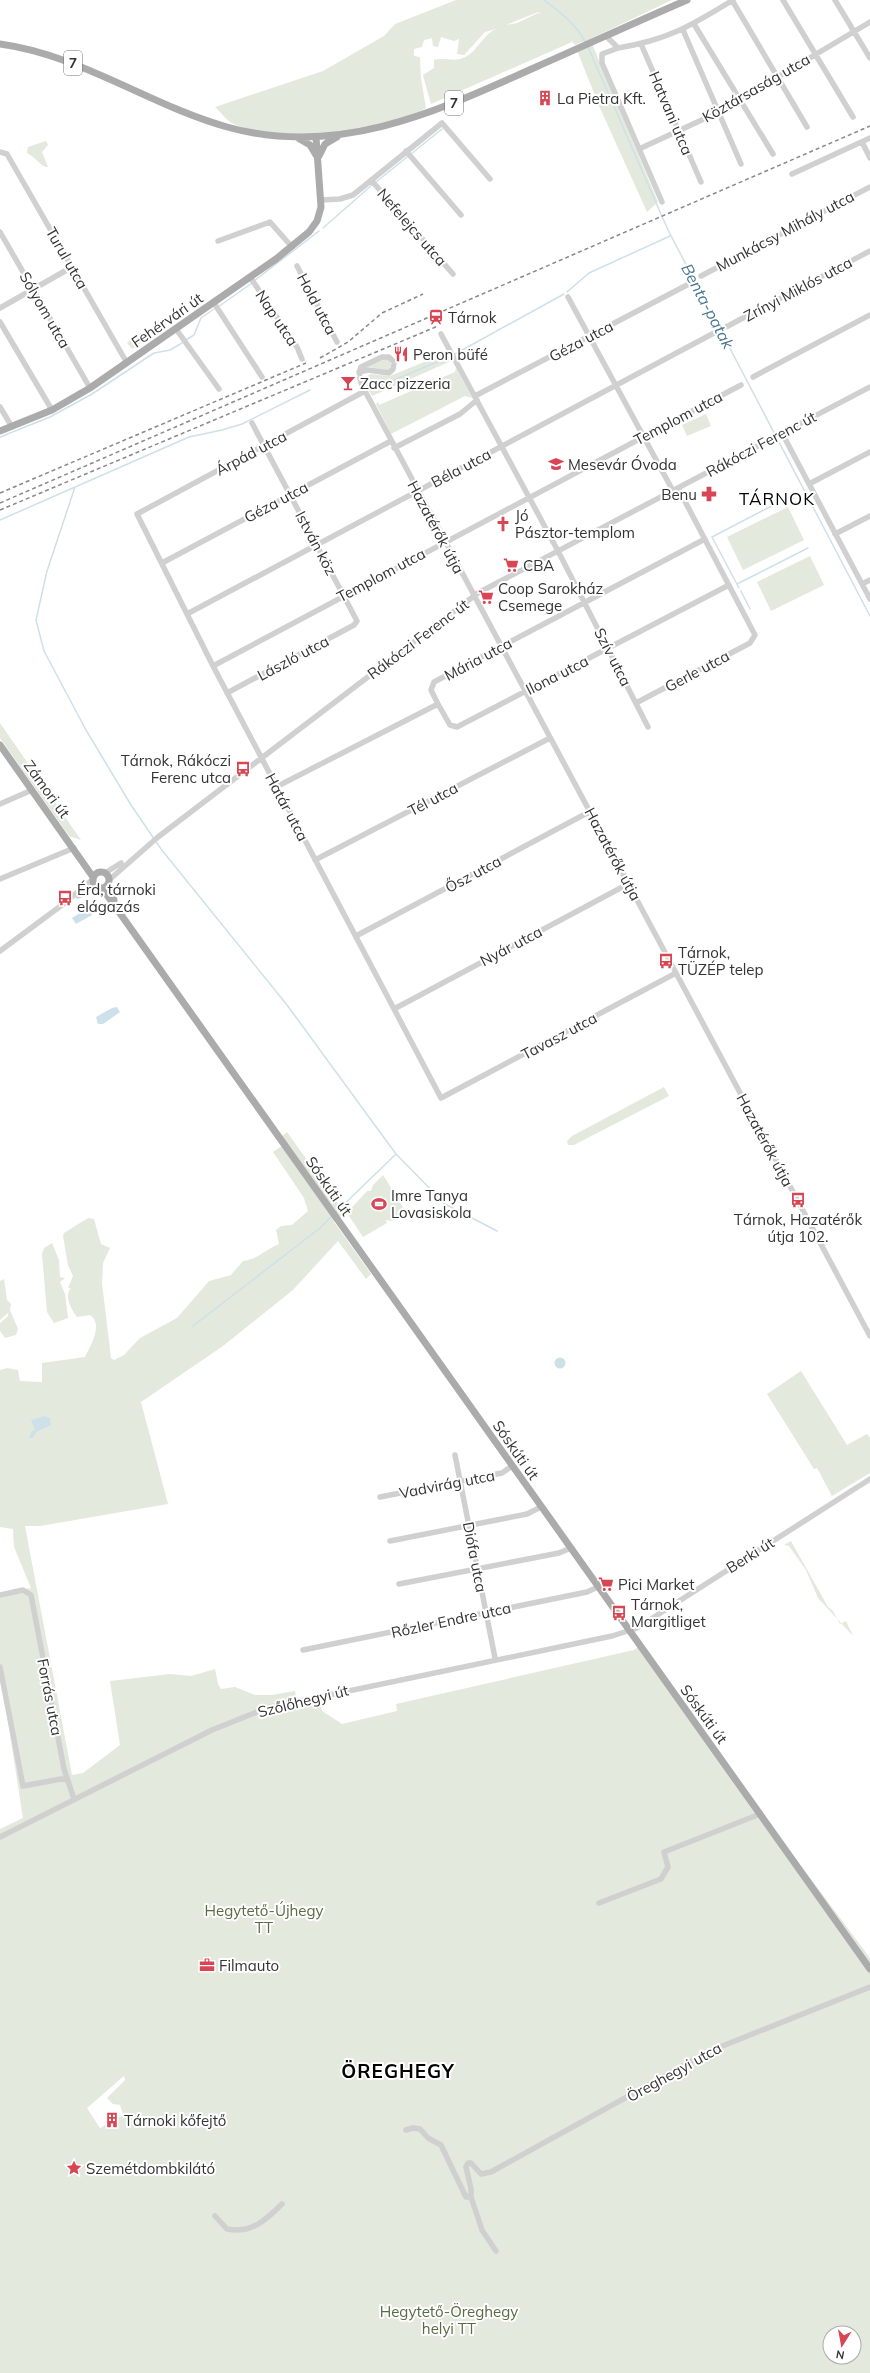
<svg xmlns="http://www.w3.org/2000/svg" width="870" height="2373" font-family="Mulish,sans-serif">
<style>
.green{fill:#e3e9dd;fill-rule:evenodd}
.water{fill:#cee0e9}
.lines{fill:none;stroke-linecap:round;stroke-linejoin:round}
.stream{stroke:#cee0e9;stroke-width:1.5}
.minor{stroke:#d0d0d0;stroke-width:5.5}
.major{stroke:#ababab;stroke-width:7}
.rail{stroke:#888;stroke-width:1.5;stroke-dasharray:4 3;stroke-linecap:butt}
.labels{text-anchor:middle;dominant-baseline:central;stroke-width:4;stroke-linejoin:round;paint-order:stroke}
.shield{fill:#fff;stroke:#707070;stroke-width:1}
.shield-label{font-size:14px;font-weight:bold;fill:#333}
.street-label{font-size:15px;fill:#333;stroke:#fff}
.poi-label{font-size:15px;fill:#333;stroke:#fff;text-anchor:start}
.park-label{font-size:15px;fill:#576c43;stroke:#fff}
.water-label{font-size:16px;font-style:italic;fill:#46748f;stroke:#fff}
.quarter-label{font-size:17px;letter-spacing:1px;fill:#000;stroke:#fff}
.district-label{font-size:19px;font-weight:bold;letter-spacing:1px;fill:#000;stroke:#fff}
</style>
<rect width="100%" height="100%" fill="#fff"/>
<path class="green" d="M456,0H672L590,39L658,202L647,212L600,108L576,48L588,40L575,45L571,40L572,42L431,104L423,75L434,68V60C443,57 455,62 463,58C477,53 482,35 496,29L485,32L464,55L457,54L459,39L454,41L441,37L438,47L433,46L432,38L424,40L422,47L414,49V56L420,57L421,79L426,108C385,134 282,142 236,125C228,123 221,112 215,107L323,71L384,36L395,24ZM538,12L542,14L538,13L517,23L506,25Z
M46,141L48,145L42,152L48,167H46C38,164 36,157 27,153L28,147Z
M140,334L145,340L132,349L127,343Z
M447,349L451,361L372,396L365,384L364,379L370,374L390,376L436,357L435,355Z
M383,358L389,359L391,363L390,369L387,371L366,366Z
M456,368L472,398L465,396L391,434L376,404L378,402L379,405L455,372Z
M706,414L711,426L687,436L682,425Z
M788,507L804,540L743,570L727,537Z
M810,556L824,585L771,611L757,582Z
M0,723L81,840L69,836L0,738Z
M664,1087L669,1096L574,1145H568L567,1141L572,1136Z
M287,1132L345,1213L334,1222L371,1274L366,1279L338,1241L293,1290L223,1346L141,1402L168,1504L40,1526H25L72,1775L83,1773L120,1745L110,1681L170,1674L191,1676L215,1669L218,1684L221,1689L235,1687L255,1695H272L295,1691L297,1702L319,1697L322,1711L342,1724L397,1711L396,1704L634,1650L641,1645L766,1819L870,1958V2373H0V1829L23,1818L0,1671V1594L31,1588L14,1547L13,1529L0,1527V1370L7,1368L18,1370L20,1381L42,1382V1363L85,1357C90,1347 104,1324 90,1315L77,1317C71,1309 64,1296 71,1288H68L73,1276L68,1265L63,1236L64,1233L88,1218L94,1219L101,1244L110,1248L103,1263L102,1283L111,1358L114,1360L124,1355L140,1338L177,1318L209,1281L231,1275L243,1261C257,1260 266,1249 279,1244L276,1230L281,1226L292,1225L308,1211L304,1198L273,1152L286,1143L282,1136ZM124,2076L125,2080L107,2098L113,2104L120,2105L123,2115L100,2128L87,2108ZM830,2333H854V2357H830Z
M383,1175L403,1207V1209L397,1212L399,1217L391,1221L386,1220L387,1223L363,1237L347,1213L367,1191H371L373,1185Z
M52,1243L59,1260L60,1277L65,1278L60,1282L65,1294L68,1318L54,1323L47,1312L42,1254L44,1248Z
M4,1279L7,1300L11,1304L10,1310L18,1329L16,1335L5,1338L0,1331V1323L8,1316V1313L0,1320V1281Z
M801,1371L847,1445L867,1434L870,1438V1473L832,1496L817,1468L814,1469L767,1394Z
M791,1541L828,1607L833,1611L840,1624L846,1621L853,1636L818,1598L806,1570L789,1546L784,1545Z"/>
<path class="water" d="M88,908L92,915L76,924L72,918Z
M117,1007L120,1012L103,1024H98L96,1017L112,1008Z
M554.5 1363a5.5 5.5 0 1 1 11 0a5.5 5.5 0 1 1-11 0Z
M45,1416L50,1418L51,1425L36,1432L33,1438H29L32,1431L35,1430L31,1420Z"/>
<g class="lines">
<path class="stream" d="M544,0C559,12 576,23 585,42
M588,47L668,230L870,616
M411,154L442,129
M376,182L407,157
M323,228L372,185
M254,281L319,231
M567,292L589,273L670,236
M218,307L252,283
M186,340L194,335L201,318L214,309
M455,354L564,294
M372,380L389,382L449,357
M0,437L50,417L92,394L154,353L170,350L182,343
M75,487L47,571L36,620L44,651L86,730L131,805L161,849L287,1005L396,1154L445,1204L497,1231
M0,520L189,437L222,430L242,424L310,390
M737,584L808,548
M739,588L712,537L787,498
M741,591L750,609
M336,1212L395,1155
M193,1326L320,1228L332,1216"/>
<path class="minor" d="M732,0L807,127
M783,0L853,117
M835,0L870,58
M694,24L773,154
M683,30L741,164
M606,36L618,48C667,40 691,26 733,0
M641,44L701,182
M618,48L602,54V63L662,202
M862,142L870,158
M639,149L719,112L870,22
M406,151L461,215
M0,152L7,154L127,363
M792,174L870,138
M371,180L453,274
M321,200L340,199L353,195L442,123L490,179
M0,232L90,388
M218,241L270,222L292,247
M297,266L337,342
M701,276L870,187
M250,277L297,347L302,359
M568,297L673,491
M214,303L262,377
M0,308L72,267
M0,322L52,410
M726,327L870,251
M176,329L219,389
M441,334L558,551L648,727
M359,372L368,370L389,373L393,369L394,362L389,357H382L361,367C357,375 361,383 365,391L870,1336
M753,377L870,315
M365,391L137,514L213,666L441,1098L676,973
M475,396L687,285
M0,407L12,427
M782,433L870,599
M394,448L460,414L477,400
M809,484L870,452
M835,534L870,516
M162,563L391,441
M862,584L870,580
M187,614L714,333
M213,666L741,385
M227,693L354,625L357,621L252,423
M636,703L750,643L755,635L678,488
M438,704L450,725L457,727L729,585
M276,787L438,704L431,690L434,682L705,539
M0,804L32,790
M315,860L550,738
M105,873L121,863
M0,879L74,848
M109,880L158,837L478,593L870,387
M78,896L96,888
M356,936L589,812
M0,951L62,905L92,880
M394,1009L628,884
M455,1455L495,1658
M380,1497L502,1473L512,1466
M390,1541L527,1514L541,1507
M399,1584L559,1553L571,1548
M0,1595L23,1590L31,1595L64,1769L74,1799
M303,1650L587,1592L598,1587
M0,1667L23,1786L61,1779L67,1780
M0,1837L212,1730L267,1708L612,1636L637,1628L870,1479
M599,1903L661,1879L668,1867L664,1852L760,1814
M406,2130L413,2128L420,2129L428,2138L441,2145L464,2193L466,2197H471
M471,2197V2189L466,2167L468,2163H471L481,2174L491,2172L710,2051L870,1987
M471,2197L482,2230L496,2251
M215,2216L227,2229C251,2234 266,2220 282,2204"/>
<path class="major" d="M0,44C81,55 149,105 227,127C338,158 436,112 536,67C586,45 636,22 687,0
M298,138L310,145L316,155
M319,156L325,144L337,137
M0,431L52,410L90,388L276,259L309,232L317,221L321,207L316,137
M0,745L93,877
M93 880a8 8 0 1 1 16 0a8 8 0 1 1-16 0Z
M108,884L114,900
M99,889L107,895L870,1969"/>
<path class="rail" d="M320,358L348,342L382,313L423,294
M0,493L306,363
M0,503L870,126
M0,510L438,326"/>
</g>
<defs>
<g id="building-bare" transform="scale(1.2)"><path d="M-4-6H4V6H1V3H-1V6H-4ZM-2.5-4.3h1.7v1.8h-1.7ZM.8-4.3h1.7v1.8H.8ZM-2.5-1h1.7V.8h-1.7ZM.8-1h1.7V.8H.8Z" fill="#d84654" stroke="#fff" stroke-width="2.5" paint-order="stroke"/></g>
<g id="station-bare" transform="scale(1.2)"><path d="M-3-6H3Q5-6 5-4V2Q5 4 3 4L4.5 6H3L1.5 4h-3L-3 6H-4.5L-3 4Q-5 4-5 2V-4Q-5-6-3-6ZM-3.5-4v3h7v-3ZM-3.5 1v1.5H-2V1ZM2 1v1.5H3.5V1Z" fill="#d84654" stroke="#fff" stroke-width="2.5" paint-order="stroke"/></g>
<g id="restaurant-bare" transform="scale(1.2)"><path d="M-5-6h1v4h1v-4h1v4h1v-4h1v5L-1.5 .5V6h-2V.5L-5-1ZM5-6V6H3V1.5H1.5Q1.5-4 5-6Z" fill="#d84654" stroke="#fff" stroke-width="2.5" paint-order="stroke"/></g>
<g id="bar-bare" transform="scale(1.2)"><path d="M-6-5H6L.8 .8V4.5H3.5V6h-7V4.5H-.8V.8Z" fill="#d84654" stroke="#fff" stroke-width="2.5" paint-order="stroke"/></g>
<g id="school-bare" transform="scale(1.2)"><path d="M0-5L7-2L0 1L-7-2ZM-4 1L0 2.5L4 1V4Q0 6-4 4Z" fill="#d84654" stroke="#fff" stroke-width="2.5" paint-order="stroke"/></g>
<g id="pharmacy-bare" transform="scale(1.2)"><path d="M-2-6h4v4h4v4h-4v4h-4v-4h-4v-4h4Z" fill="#d84654" stroke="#fff" stroke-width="2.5" paint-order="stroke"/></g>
<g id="church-bare" transform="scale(1.2)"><path d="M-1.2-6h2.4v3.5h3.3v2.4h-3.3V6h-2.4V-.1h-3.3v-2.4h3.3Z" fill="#d84654" stroke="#fff" stroke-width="2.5" paint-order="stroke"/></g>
<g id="supermarket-bare" transform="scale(1.2)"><path d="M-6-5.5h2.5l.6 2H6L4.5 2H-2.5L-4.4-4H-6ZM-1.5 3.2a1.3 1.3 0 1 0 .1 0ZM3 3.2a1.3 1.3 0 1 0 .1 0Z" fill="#d84654" stroke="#fff" stroke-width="2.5" paint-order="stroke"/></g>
<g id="bus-bare" transform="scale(1.2)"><path d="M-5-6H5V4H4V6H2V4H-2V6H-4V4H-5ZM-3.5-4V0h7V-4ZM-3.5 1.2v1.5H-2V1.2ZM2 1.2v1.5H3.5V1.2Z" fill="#d84654" stroke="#fff" stroke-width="2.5" paint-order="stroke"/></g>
<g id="stadium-bare" transform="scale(1.2)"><path d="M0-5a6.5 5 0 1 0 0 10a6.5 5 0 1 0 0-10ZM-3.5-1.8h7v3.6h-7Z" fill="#d84654" stroke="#fff" stroke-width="2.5" paint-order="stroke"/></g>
<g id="office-bare" transform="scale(1.2)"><path d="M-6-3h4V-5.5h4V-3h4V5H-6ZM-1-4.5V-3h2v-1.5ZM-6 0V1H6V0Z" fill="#d84654" stroke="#fff" stroke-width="2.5" paint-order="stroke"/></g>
<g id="sight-bare" transform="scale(1.2)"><path d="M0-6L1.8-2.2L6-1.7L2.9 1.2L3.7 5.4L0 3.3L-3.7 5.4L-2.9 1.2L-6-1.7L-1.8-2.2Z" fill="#d84654" stroke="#fff" stroke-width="2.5" paint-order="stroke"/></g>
</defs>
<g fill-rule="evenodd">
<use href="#building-bare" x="545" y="98"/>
<use href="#station-bare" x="436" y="317"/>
<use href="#restaurant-bare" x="401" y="354"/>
<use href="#bar-bare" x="348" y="383"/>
<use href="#school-bare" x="556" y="464"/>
<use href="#pharmacy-bare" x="709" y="494"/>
<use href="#church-bare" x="503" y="524"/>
<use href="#supermarket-bare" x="511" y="565"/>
<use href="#supermarket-bare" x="486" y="597"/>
<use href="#bus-bare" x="243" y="769"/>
<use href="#bus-bare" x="65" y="898"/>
<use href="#bus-bare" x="666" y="961"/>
<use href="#bus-bare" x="798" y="1200"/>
<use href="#stadium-bare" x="379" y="1204"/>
<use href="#supermarket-bare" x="606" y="1584"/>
<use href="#bus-bare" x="619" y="1613"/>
<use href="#office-bare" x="207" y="1965"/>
<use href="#building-bare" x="112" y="2120"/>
<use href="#sight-bare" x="74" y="2168"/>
</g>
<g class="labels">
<g class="shield">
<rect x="64" y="51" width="18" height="24" rx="3"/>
<rect x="445" y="91" width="18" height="24" rx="3"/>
</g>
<g class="shield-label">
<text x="73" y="63">7</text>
<text x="454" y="103">7</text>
</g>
<g class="street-label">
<text transform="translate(756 88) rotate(-30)">Köztársaság utca</text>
<text transform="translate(671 113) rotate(67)">Hatvani utca</text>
<text transform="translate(412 227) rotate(49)">Nefelejcs utca</text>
<text transform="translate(785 231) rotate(-28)">Munkácsy Mihály utca</text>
<text transform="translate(67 258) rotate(60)">Turul utca</text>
<text transform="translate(798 289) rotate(-28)">Zrínyi Miklós utca</text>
<text transform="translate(317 304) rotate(62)">Hold utca</text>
<text transform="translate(45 310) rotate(60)">Sólyom utca</text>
<text transform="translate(277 318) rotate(56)">Nap utca</text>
<text transform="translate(167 320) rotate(-35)">Fehérvári út</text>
<text transform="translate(581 341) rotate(-28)">Géza utca</text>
<text transform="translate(678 418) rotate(-28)">Templom utca</text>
<text transform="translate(761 444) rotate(-28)">Rákóczi Ferenc út</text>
<text transform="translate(251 453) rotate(-28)">Árpád utca</text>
<text transform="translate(461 468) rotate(-28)">Béla utca</text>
<text transform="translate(276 502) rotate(-28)">Géza utca</text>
<text transform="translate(436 527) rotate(62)">Hazatérők útja</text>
<text transform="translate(316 543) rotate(62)">István köz</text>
<text transform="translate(381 575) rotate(-28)">Templom utca</text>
<text transform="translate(418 639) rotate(-37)">Rákóczi Ferenc út</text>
<text transform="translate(613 657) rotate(63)">Szív utca</text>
<text transform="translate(293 658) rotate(-28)">László utca</text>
<text transform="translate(478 659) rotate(-28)">Mária utca</text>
<text transform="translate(697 671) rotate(-28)">Gerle utca</text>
<text transform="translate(557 675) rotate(-27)">Ilona utca</text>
<text transform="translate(47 789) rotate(54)">Zámori út</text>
<text transform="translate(433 799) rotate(-28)">Tél utca</text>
<text transform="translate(287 807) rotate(62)">Határ utca</text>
<text transform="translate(613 854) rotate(62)">Hazatérők útja</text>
<text transform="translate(473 874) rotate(-28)">Ősz utca</text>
<text transform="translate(511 946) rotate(-28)">Nyár utca</text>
<text transform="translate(559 1036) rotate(-28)">Tavasz utca</text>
<text transform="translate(765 1140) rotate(62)">Hazatérők útja</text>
<text transform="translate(329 1186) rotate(55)">Sóskúti út</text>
<text transform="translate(516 1450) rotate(55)">Sóskúti út</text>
<text transform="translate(447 1484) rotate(-11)">Vadvirág utca</text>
<text transform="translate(750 1555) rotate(-32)">Berki út</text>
<text transform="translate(475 1557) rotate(79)">Diófa utca</text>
<text transform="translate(451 1620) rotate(-12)">Rőzler Endre utca</text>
<text transform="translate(50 1697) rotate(79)">Forrás utca</text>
<text transform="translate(303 1701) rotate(-14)">Szőlőhegyi út</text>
<text transform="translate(704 1714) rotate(54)">Sóskúti út</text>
<text transform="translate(674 2072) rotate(-29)">Öreghegyi utca</text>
</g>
<g class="poi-label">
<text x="557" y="98">La Pietra Kft.</text>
<text x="448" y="317">Tárnok</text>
<text x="413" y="354">Peron büfé</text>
<text x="360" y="383">Zacc pizzeria</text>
<text x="568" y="464">Mesevár Óvoda</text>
<text x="697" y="494" text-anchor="end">Benu</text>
<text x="515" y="515">Jó<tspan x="515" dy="17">Pásztor-templom</tspan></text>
<text x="523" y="565">CBA</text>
<text x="498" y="588">Coop Sarokház<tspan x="498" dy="17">Csemege</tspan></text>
<text x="231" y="760" text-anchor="end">Tárnok, Rákóczi<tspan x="231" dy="17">Ferenc utca</tspan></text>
<text x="77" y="889">Érd, tárnoki<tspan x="77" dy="17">elágazás</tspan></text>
<text x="678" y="952">Tárnok,<tspan x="678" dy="17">TÜZÉP telep</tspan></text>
<text x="391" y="1195">Imre Tanya<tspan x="391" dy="17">Lovasiskola</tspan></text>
<text x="798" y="1219" text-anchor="middle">Tárnok, Hazatérők<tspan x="798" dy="17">útja 102.</tspan></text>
<text x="618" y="1584">Pici Market</text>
<text x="631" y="1604">Tárnok,<tspan x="631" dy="17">Margitliget</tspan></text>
<text x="219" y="1965">Filmauto</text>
<text x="124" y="2120">Tárnoki kőfejtő</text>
<text x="86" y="2168">Szemétdombkilátó</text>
</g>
<g class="park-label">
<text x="264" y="1910">Hegytető-Újhegy<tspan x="264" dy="17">TT</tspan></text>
<text x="449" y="2311">Hegytető-Öreghegy<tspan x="449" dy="17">helyi TT</tspan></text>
</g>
<g class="water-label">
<text transform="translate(708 306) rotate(62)">Benta-patak</text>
</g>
<g class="quarter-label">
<text x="777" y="498">TÁRNOK</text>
</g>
<g class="district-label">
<text x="398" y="2071">ÖREGHEGY</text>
</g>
</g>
<g transform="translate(842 2345) rotate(191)"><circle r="19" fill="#ffffff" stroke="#adadad"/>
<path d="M0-3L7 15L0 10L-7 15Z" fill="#d84654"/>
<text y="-6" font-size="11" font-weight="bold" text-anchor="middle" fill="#333333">N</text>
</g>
</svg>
